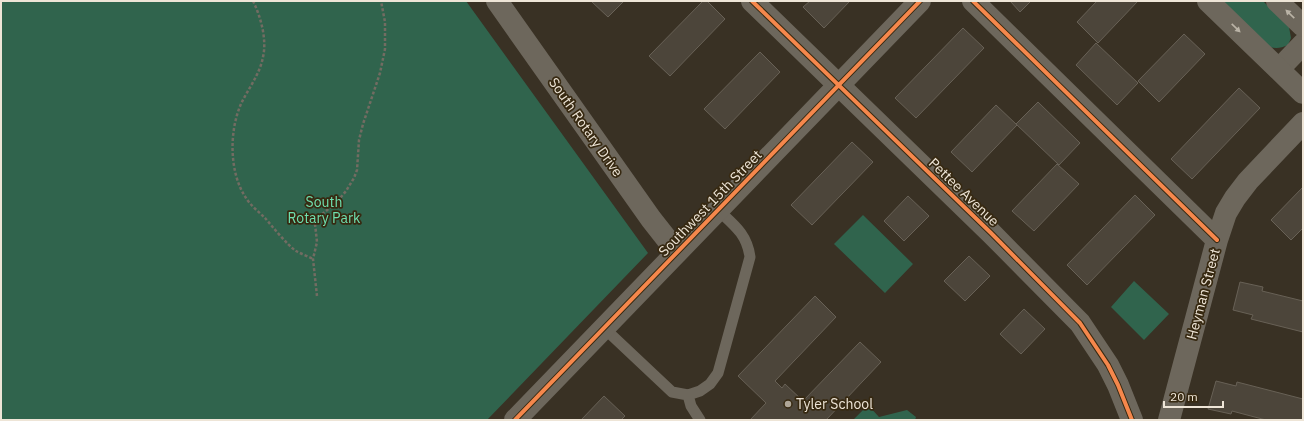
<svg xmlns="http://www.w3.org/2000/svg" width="1304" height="421" font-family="'IBM Plex Sans',sans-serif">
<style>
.green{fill:#30644d}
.building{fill:#4c453a;stroke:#686156}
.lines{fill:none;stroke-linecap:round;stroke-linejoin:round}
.path{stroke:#726c62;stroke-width:2.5;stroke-dasharray:3 2;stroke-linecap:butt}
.service{stroke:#6d675c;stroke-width:11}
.minor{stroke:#6d675c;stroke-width:22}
.tertiary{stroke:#6d675c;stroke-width:22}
.cycleway-casing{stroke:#372911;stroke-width:6}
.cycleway{stroke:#f5874c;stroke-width:4}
.oneway{fill:#bab3a6}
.poi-dot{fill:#afa698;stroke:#372911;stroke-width:1.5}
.labels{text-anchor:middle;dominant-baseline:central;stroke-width:3.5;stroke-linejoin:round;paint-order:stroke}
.street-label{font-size:14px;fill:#eee5d7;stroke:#372911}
.park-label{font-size:14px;fill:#6fe1b0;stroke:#372911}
.poi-label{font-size:14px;fill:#eee5d7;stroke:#372911;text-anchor:start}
</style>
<rect width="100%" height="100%" fill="#393124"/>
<path class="green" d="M1,1H466L648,253L487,420H1Z
M1221,1H1263L1289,27L1291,38L1288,45C1281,48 1277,49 1269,47Z
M863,215L913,264L885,293L834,244Z
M1134,281L1169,314L1144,340L1111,307Z
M868,405L879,417L907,410L916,417L915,420H853Z"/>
<path class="building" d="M591,1H624L608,17Z
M703,1H707L725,19L670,76L649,56Z
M810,1H850L824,28L803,7Z
M1010,1H1031L1020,12Z
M1097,1H1138L1098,43L1077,22Z
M963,28L984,48L916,118L895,98Z
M1184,34L1205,54L1159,102L1138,81Z
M1096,43L1138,83L1117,105L1076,65Z
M760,52L780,72L725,129L704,109Z
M1239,88L1260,108L1192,179L1171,159Z
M1038,102L1080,143L1059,165L1016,124Z
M996,105L1017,125L972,172L951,152Z
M852,142L873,162L812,225L791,205Z
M1057,164L1079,184L1034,231L1012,211Z
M1303,187V228L1291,240L1271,220Z
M1135,195L1155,215L1087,285L1067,265Z
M908,196L929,216L904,241L884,221Z
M969,256L990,276L965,301L944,281Z
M1240,282L1263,287L1262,291L1303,301V332L1251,319L1253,315L1233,310Z
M815,296L836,317L775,381L782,388L785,384L803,401L860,342L881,362L826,420H750L766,403L738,376Z
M1024,309L1045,329L1021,354L1000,334Z
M1216,381L1236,386L1237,382L1303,399V420H1266L1232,411L1231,414L1208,409Z
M604,396L625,416L621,420H581Z"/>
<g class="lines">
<path class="path" d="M253,1C261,17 267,40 263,57C260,74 248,89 241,104C229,131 229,173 246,198C251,206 259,212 265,218C272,226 288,246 296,251C301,254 308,256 313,259
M317,296L313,259L317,242L315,224L321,215L336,203L346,191L354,178L357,170L359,140L363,124L380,73L385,49V22L381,1"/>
<path class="service" d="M604,328L672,392L688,395L700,391L710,384L718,373L750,257C747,234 734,225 718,210
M688,395L691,406L700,420"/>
<path class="minor" d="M497,1L651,219L677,252
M752,1L991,233L1080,323L1108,365L1118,385L1132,420
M973,1L1217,240
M1279,69L1303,44
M1169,420L1217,240L1226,213L1235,198L1248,181L1303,123"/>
<path class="tertiary" d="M1208,1L1303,93
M1277,1L1303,26
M515,420L920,1"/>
<g class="cycleway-casing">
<path id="cycleway" d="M752,1L991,233L1080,323L1108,365L1118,385L1132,420
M973,1L1217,240
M515,420L920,1"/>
</g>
<use href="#cycleway" class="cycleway"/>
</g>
<defs><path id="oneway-solid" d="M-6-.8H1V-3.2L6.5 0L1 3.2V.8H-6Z"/></defs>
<g class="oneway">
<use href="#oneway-solid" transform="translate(1290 14) rotate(-136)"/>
<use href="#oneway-solid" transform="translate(1236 28) rotate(44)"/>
</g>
<circle class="poi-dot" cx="788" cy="404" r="4"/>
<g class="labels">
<g class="street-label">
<text transform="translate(586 127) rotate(55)">South Rotary Drive</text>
<text transform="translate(964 192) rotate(44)">Pettee Avenue</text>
<text transform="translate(710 203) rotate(-46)">Southwest 15th Street</text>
<text transform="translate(1203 294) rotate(-75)">Heyman Street</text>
</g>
<g class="park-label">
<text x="324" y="202">South<tspan x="324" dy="16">Rotary Park</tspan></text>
</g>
<g class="poi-label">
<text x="796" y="404">Tyler School</text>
</g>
</g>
<rect width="1304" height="421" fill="none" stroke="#eee5d7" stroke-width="4"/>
<path d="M1164 401v6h59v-6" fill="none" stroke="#eee5d7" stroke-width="2"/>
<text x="1170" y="401" font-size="12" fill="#eee5d7" stroke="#372911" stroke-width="3" paint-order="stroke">20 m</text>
</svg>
